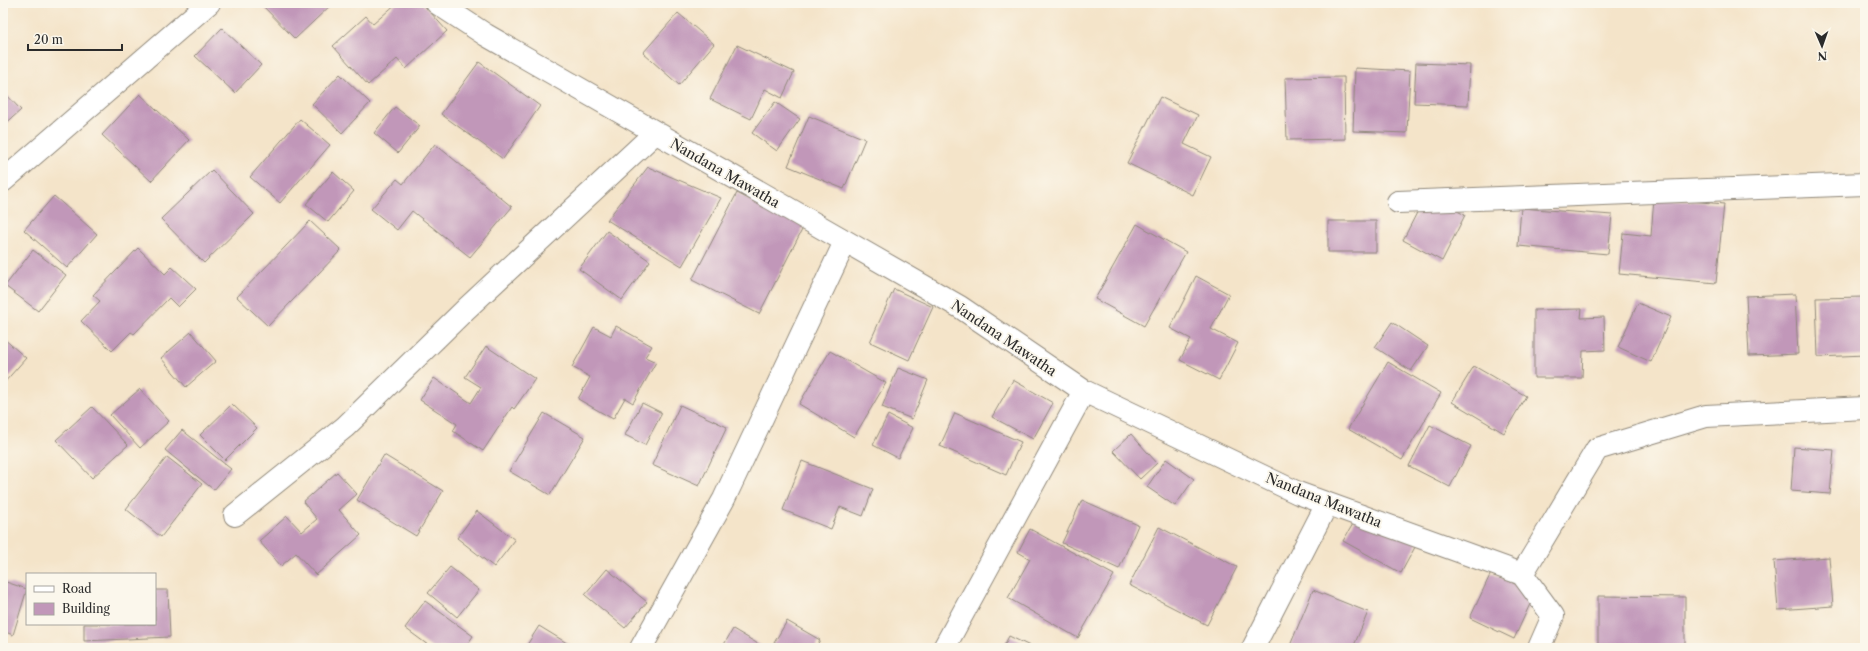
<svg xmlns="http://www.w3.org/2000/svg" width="1868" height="651" font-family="'Libre Caslon Text',serif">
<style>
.building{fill:#c197b9}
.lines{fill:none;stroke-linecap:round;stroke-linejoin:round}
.minor-casing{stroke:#90887a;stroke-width:24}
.minor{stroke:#fff;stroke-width:22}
.labels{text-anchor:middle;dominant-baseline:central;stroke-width:4;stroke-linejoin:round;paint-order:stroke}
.street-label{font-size:14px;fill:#2b2b2b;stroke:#fbf7ec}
</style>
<rect width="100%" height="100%" fill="#fbf7ec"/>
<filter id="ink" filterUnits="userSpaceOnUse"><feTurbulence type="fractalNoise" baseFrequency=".025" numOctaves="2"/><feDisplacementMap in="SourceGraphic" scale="8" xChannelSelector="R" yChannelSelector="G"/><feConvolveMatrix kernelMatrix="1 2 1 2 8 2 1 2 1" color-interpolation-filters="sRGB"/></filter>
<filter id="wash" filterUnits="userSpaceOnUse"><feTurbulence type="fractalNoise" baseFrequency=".012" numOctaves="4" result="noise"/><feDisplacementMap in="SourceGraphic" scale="16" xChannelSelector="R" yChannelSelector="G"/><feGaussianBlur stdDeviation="0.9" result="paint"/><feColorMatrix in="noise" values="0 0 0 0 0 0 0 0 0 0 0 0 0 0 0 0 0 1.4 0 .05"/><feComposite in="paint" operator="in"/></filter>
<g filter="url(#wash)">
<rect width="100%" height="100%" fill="#f4e4c9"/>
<g id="blocks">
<path class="building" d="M260,3H333L295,39Z
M397,3H422L447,31L406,69L397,59L368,85L333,46L366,16L373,24Z
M678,13L714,44L679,85L643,53Z
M222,28L261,65L235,93L195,56Z
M737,45L794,72L782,98L765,89L751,119L710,99Z
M479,62L540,106L503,159L441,114Z
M1416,63L1470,65L1468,105L1414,103Z
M1355,68L1410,71L1407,133L1353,131Z
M340,74L370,103L342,133L312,104Z
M1344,77L1345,139L1287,140L1285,78Z
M3,91L21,110L3,126Z
M140,94L189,140L151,181L102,135Z
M1160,97L1198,115L1184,144L1211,157L1193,195L1127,163Z
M775,102L800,119L777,151L752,133Z
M395,107L420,126L398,153L374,133Z
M809,116L865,139L844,189L788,166Z
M300,119L330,145L280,203L250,177Z
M435,144L512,207L470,257L412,211L397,230L371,209L397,179L403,184Z
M648,167L721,198L682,266L607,220Z
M212,170L254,214L204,263L161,219Z
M333,172L354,191L328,222L306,204Z
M737,193L804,226L759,314L692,280Z
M1426,195L1465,215L1442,261L1403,240Z
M54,196L97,234L67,268L24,230Z
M1654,198L1724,204L1716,283L1619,274L1623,233L1651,236Z
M1521,208L1612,215L1608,254L1518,246Z
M310,221L341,250L268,326L237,297Z
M1328,221H1376V252H1328Z
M1137,224L1186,252L1144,326L1095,299Z
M607,231L650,261L622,300L579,269Z
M138,248L165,274L172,267L196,289L178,307L169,298L134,334L131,332L112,351L81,321L100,301L93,295Z
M33,250L66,275L38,311L5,286Z
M1196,276L1229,294L1211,329L1238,343L1219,380L1180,360L1191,339L1170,328Z
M894,289L933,307L909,360L870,342Z
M1795,294L1798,354L1749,356L1746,296Z
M1865,297V355L1818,357L1816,298Z
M1638,303L1671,317L1651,362L1618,347Z
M1582,309L1581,318L1604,317L1605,350L1583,351L1582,378H1534V310Z
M1392,322L1428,346L1411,371L1375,347Z
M616,326L652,346L645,357L656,362L633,403L625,398L613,419L578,399L590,377L572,367L594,327L611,336Z
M191,332L216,361L186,387L161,358Z
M3,338L26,358L3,384Z
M486,346L535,379L514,409L512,407L483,451L453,431L457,424L420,400L434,378L471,403L481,387L465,377Z
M830,351L886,383L854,437L799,404Z
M1388,362L1441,393L1402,460L1348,429Z
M1474,366L1526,396L1504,433L1452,402Z
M898,368L928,380L912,419L882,407Z
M1013,380L1053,403L1033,439L992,417Z
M140,389L169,421L140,448L110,415Z
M642,403L662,413L645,445L625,435Z
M232,404L257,428L225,460L200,435Z
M680,405L727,427L699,486L652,465Z
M92,407L128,445L92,478L56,440Z
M544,413L585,437L550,495L509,471Z
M955,413L1021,442L1006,475L940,446Z
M888,415L913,428L898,458L873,445Z
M1430,425L1471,446L1450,487L1409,466Z
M182,430L231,469L214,490L165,450Z
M1131,434L1157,463L1140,479L1113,451Z
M1794,447L1834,450L1830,494L1791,491Z
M384,455L443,491L416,536L357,500Z
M167,457L202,484L161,537L126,509Z
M1166,459L1194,479L1175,506L1147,487Z
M802,461L873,489L863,516L840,507L831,529L783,510Z
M337,472L357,494L339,510L361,535L316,575L296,553L281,566L259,541L287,516L302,532L317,519L303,502Z
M1082,500L1138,525L1119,569L1062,543Z
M1364,505L1421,536L1401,573L1343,541Z
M477,511L515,540L494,567L457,538Z
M1159,527L1237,567L1207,625L1129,585Z
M1030,529L1114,575L1078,638L1008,598L1030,559L1018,552Z
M1829,557L1833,606L1778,610L1774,561Z
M450,567L479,590L457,617L428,593Z
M607,569L647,602L625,628L585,595Z
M1491,573L1535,593L1514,639L1470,618Z
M3,581L27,589L13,635L3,631Z
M155,590H168L170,637L84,641V624H155Z
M1313,590L1368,612L1353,648H1289Z
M1598,596L1685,597V648H1598Z
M425,601L473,636L465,648H432L405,628Z
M787,621L820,640L815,648H771Z
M539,626L575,648H525Z
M733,629L765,648H722Z
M1009,636L1034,648H1003Z"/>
</g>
</g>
<g filter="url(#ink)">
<use href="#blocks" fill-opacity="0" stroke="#90887a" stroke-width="1"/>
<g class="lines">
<g class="minor-casing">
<path id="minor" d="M437,3L486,35L960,307L1084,391L1298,493L1522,574L1553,616L1539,648
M3,181L209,3
M1398,202L1865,184
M235,515L345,427L467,308L655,133
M1522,574L1597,449L1706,416L1865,408
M641,648L724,499L845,242
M944,648L1084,391
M1253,648L1327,504"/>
</g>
<use href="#minor" class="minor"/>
</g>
</g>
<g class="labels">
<g class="street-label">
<text transform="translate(725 173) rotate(30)">Nandana Mawatha</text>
<text transform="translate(1004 338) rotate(34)">Nandana Mawatha</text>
<text transform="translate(1324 500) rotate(22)">Nandana Mawatha</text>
</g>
</g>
<rect width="1868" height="651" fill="none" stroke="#fbf7ec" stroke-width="16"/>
<rect x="26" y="573" width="130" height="52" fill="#fbf7ec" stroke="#a8a59f"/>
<rect x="34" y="586" width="20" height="6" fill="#ffffff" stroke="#a8a59f"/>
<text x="62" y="593" font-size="12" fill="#2b2b2b">Road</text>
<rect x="34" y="603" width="20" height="12" fill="#c197b9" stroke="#a8a59f"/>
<text x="62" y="613" font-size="12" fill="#2b2b2b">Building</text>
<g transform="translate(1822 46) rotate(178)" stroke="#fbf7ec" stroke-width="3" paint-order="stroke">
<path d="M0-3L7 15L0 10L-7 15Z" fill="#2b2b2b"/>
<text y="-6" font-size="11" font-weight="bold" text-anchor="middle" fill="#2b2b2b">N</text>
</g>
<path d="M28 44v6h94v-6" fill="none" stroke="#2b2b2b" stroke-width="2"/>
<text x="34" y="44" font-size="12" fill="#2b2b2b" stroke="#fbf7ec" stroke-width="3" paint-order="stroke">20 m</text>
</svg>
